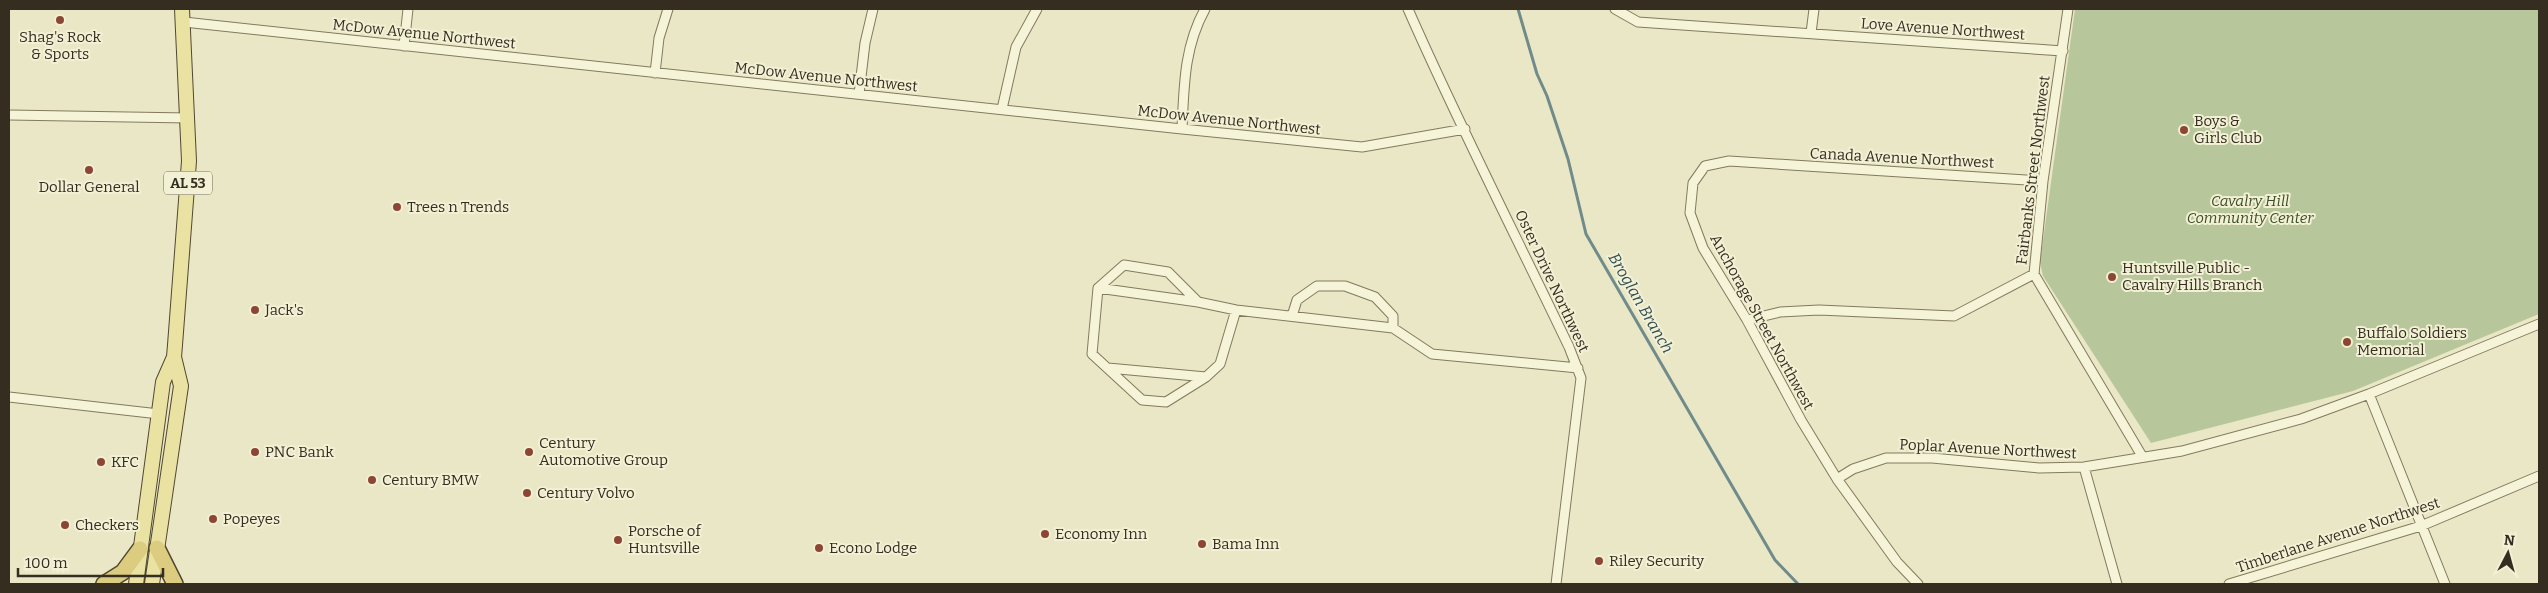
<svg xmlns="http://www.w3.org/2000/svg" width="2548" height="593" font-family="Bitter,serif">
<style>
.green{fill:#b8c79b}
.lines{fill:none;stroke-linecap:round;stroke-linejoin:round}
.stream{stroke:#6f8b8a;stroke-width:3}
.minor-casing{stroke:#837a5d;stroke-width:11}
.primary-casing{stroke:#514731;stroke-width:16}
.trunk-casing{stroke:#514731;stroke-width:18}
.minor{stroke:#f5f3d8;stroke-width:9}
.primary{stroke:#e9e2a2;stroke-width:14}
.trunk{stroke:#dccc80;stroke-width:15}
.poi-dot{fill:#8c4633;stroke:#f2f0d5;stroke-width:2}
.labels{text-anchor:middle;dominant-baseline:central;stroke-width:4;stroke-linejoin:round;paint-order:stroke}
.shield{fill:#f2f0d5;stroke:#6e6856;stroke-width:1}
.shield-label{font-size:14px;font-weight:bold;fill:#352e20}
.street-label{font-size:15px;fill:#352e20;stroke:#f2f0d5}
.poi-label{font-size:15px;fill:#352e20;stroke:#f2f0d5;text-anchor:start}
.park-label{font-size:15px;font-style:italic;fill:#3d4f28;stroke:#f2f0d5}
.water-label{font-size:16px;font-style:italic;fill:#314e53;stroke:#f2f0d5}
</style>
<rect width="100%" height="100%" fill="#eae7c6"/>
<path class="green" d="M2075,9H2539V314L2353,391L2151,443L2043,276L2040,262Z"/>
<g class="lines">
<path class="stream" d="M1518,9L1537,74L1547,96L1568,159L1586,234L1775,560L1798,584"/>
<g class="minor-casing">
<path id="minor" d="M1408,9C1458,123 1515,234 1569,347L1581,378L1556,584
M1615,9L1638,22L2063,51
M2068,9L2043,181L2034,274L2142,456
M184,22L1182,129L1362,147L1465,129
M1811,33L1814,9
M404,46L408,9
M655,73L659,38L668,9
M859,94L865,43L873,9
M1002,109L1016,47L1037,9
M9,115L188,118
M1182,129C1184,86 1184,47 1205,9
M1098,288L1198,302
M1292,316L1297,300L1317,286H1345L1375,297L1393,316V328
M1747,320L1780,312L1819,310L1954,316L2034,274
M1108,368L1206,377L1220,364L1236,310
M1206,377L1166,402L1142,400L1092,354L1098,288L1124,265L1168,272L1198,302L1236,310L1393,328L1432,354L1578,368
M2369,394L2445,584
M9,397L159,414
M2084,467L2117,584
M1837,479L1853,469L1886,458H1932L2039,468L2084,467L2182,451L2301,419L2369,394L2539,324
M1918,584L1897,562L1837,479L1801,420L1747,320L1703,248L1690,213L1693,183L1705,166L1729,161L2043,181
M2229,584L2421,526L2539,476"/>
</g>
<g class="primary-casing">
<path id="primary" d="M136,584L163,382L174,357
M152,584L181,386L174,357L175,345L189,161L182,9"/>
</g>
<g class="trunk-casing">
<path id="trunk" d="M157,548L175,584
M104,584L123,572L140,549"/>
</g>
<use href="#minor" class="minor"/>
<use href="#primary" class="primary"/>
<use href="#trunk" class="trunk"/>
</g>
<g class="poi-dot">
<circle cx="60" cy="20" r="5"/>
<circle cx="2184" cy="130" r="5"/>
<circle cx="89" cy="170" r="5"/>
<circle cx="397" cy="207" r="5"/>
<circle cx="2112" cy="277" r="5"/>
<circle cx="255" cy="310" r="5"/>
<circle cx="2347" cy="342" r="5"/>
<circle cx="255" cy="452" r="5"/>
<circle cx="529" cy="452" r="5"/>
<circle cx="101" cy="462" r="5"/>
<circle cx="372" cy="480" r="5"/>
<circle cx="527" cy="493" r="5"/>
<circle cx="213" cy="519" r="5"/>
<circle cx="65" cy="525" r="5"/>
<circle cx="1045" cy="534" r="5"/>
<circle cx="618" cy="540" r="5"/>
<circle cx="1202" cy="544" r="5"/>
<circle cx="819" cy="548" r="5"/>
<circle cx="1599" cy="561" r="5"/>
</g>
<g class="labels">
<rect class="shield" x="164" y="171.5" width="48" height="23" rx="4"/>
<g class="shield-label">
<text x="188" y="183">AL 53</text>
</g>
<g class="street-label">
<text transform="translate(1943 29) rotate(4)">Love Avenue Northwest</text>
<text transform="translate(424 34) rotate(6)">McDow Avenue Northwest</text>
<text transform="translate(826 77) rotate(6)">McDow Avenue Northwest</text>
<text transform="translate(1229 120) rotate(6)">McDow Avenue Northwest</text>
<text transform="translate(1902 158) rotate(3)">Canada Avenue Northwest</text>
<text transform="translate(2033 170) rotate(-83)">Fairbanks Street Northwest</text>
<text transform="translate(1552 281) rotate(65)">Oster Drive Northwest</text>
<text transform="translate(1762 322) rotate(61)">Anchorage Street Northwest</text>
<text transform="translate(1988 449) rotate(3)">Poplar Avenue Northwest</text>
<text transform="translate(2338 535) rotate(-18)">Timberlane Avenue Northwest</text>
</g>
<g class="poi-label">
<text x="60" y="37" text-anchor="middle">Shag's Rock<tspan x="60" dy="17">&amp; Sports</tspan></text>
<text x="2194" y="121">Boys &amp;<tspan x="2194" dy="17">Girls Club</tspan></text>
<text x="89" y="187" text-anchor="middle">Dollar General</text>
<text x="407" y="207">Trees n Trends</text>
<text x="2122" y="268">Huntsville Public -<tspan x="2122" dy="17">Cavalry Hills Branch</tspan></text>
<text x="265" y="310">Jack's</text>
<text x="2357" y="333">Buffalo Soldiers<tspan x="2357" dy="17">Memorial</tspan></text>
<text x="539" y="443">Century<tspan x="539" dy="17">Automotive Group</tspan></text>
<text x="265" y="452">PNC Bank</text>
<text x="111" y="462">KFC</text>
<text x="382" y="480">Century BMW</text>
<text x="537" y="493">Century Volvo</text>
<text x="223" y="519">Popeyes</text>
<text x="75" y="525">Checkers</text>
<text x="628" y="531">Porsche of<tspan x="628" dy="17">Huntsville</tspan></text>
<text x="1055" y="534">Economy Inn</text>
<text x="1212" y="544">Bama Inn</text>
<text x="829" y="548">Econo Lodge</text>
<text x="1609" y="561">Riley Security</text>
</g>
<g class="park-label">
<text x="2250" y="201">Cavalry Hill<tspan x="2250" dy="17">Community Center</tspan></text>
</g>
<g class="water-label">
<text transform="translate(1641 303) rotate(60)">Broglan Branch</text>
</g>
</g>
<rect width="2548" height="593" fill="none" stroke="#352e20" stroke-width="20"/>
<g transform="translate(2508 553) rotate(6)" stroke="#f2f0d5" stroke-width="4" paint-order="stroke">
<path d="M0-4L9 19L0 12L-9 19Z" fill="#352e20"/>
<text y="-8" font-size="14" font-weight="bold" text-anchor="middle" fill="#352e20">N</text>
</g>
<path d="M18 568v8h145v-8" fill="none" stroke="#352e20" stroke-width="2.5"/>
<text x="25" y="568" font-size="15" fill="#352e20" stroke="#f2f0d5" stroke-width="4" paint-order="stroke">100 m</text>
</svg>
